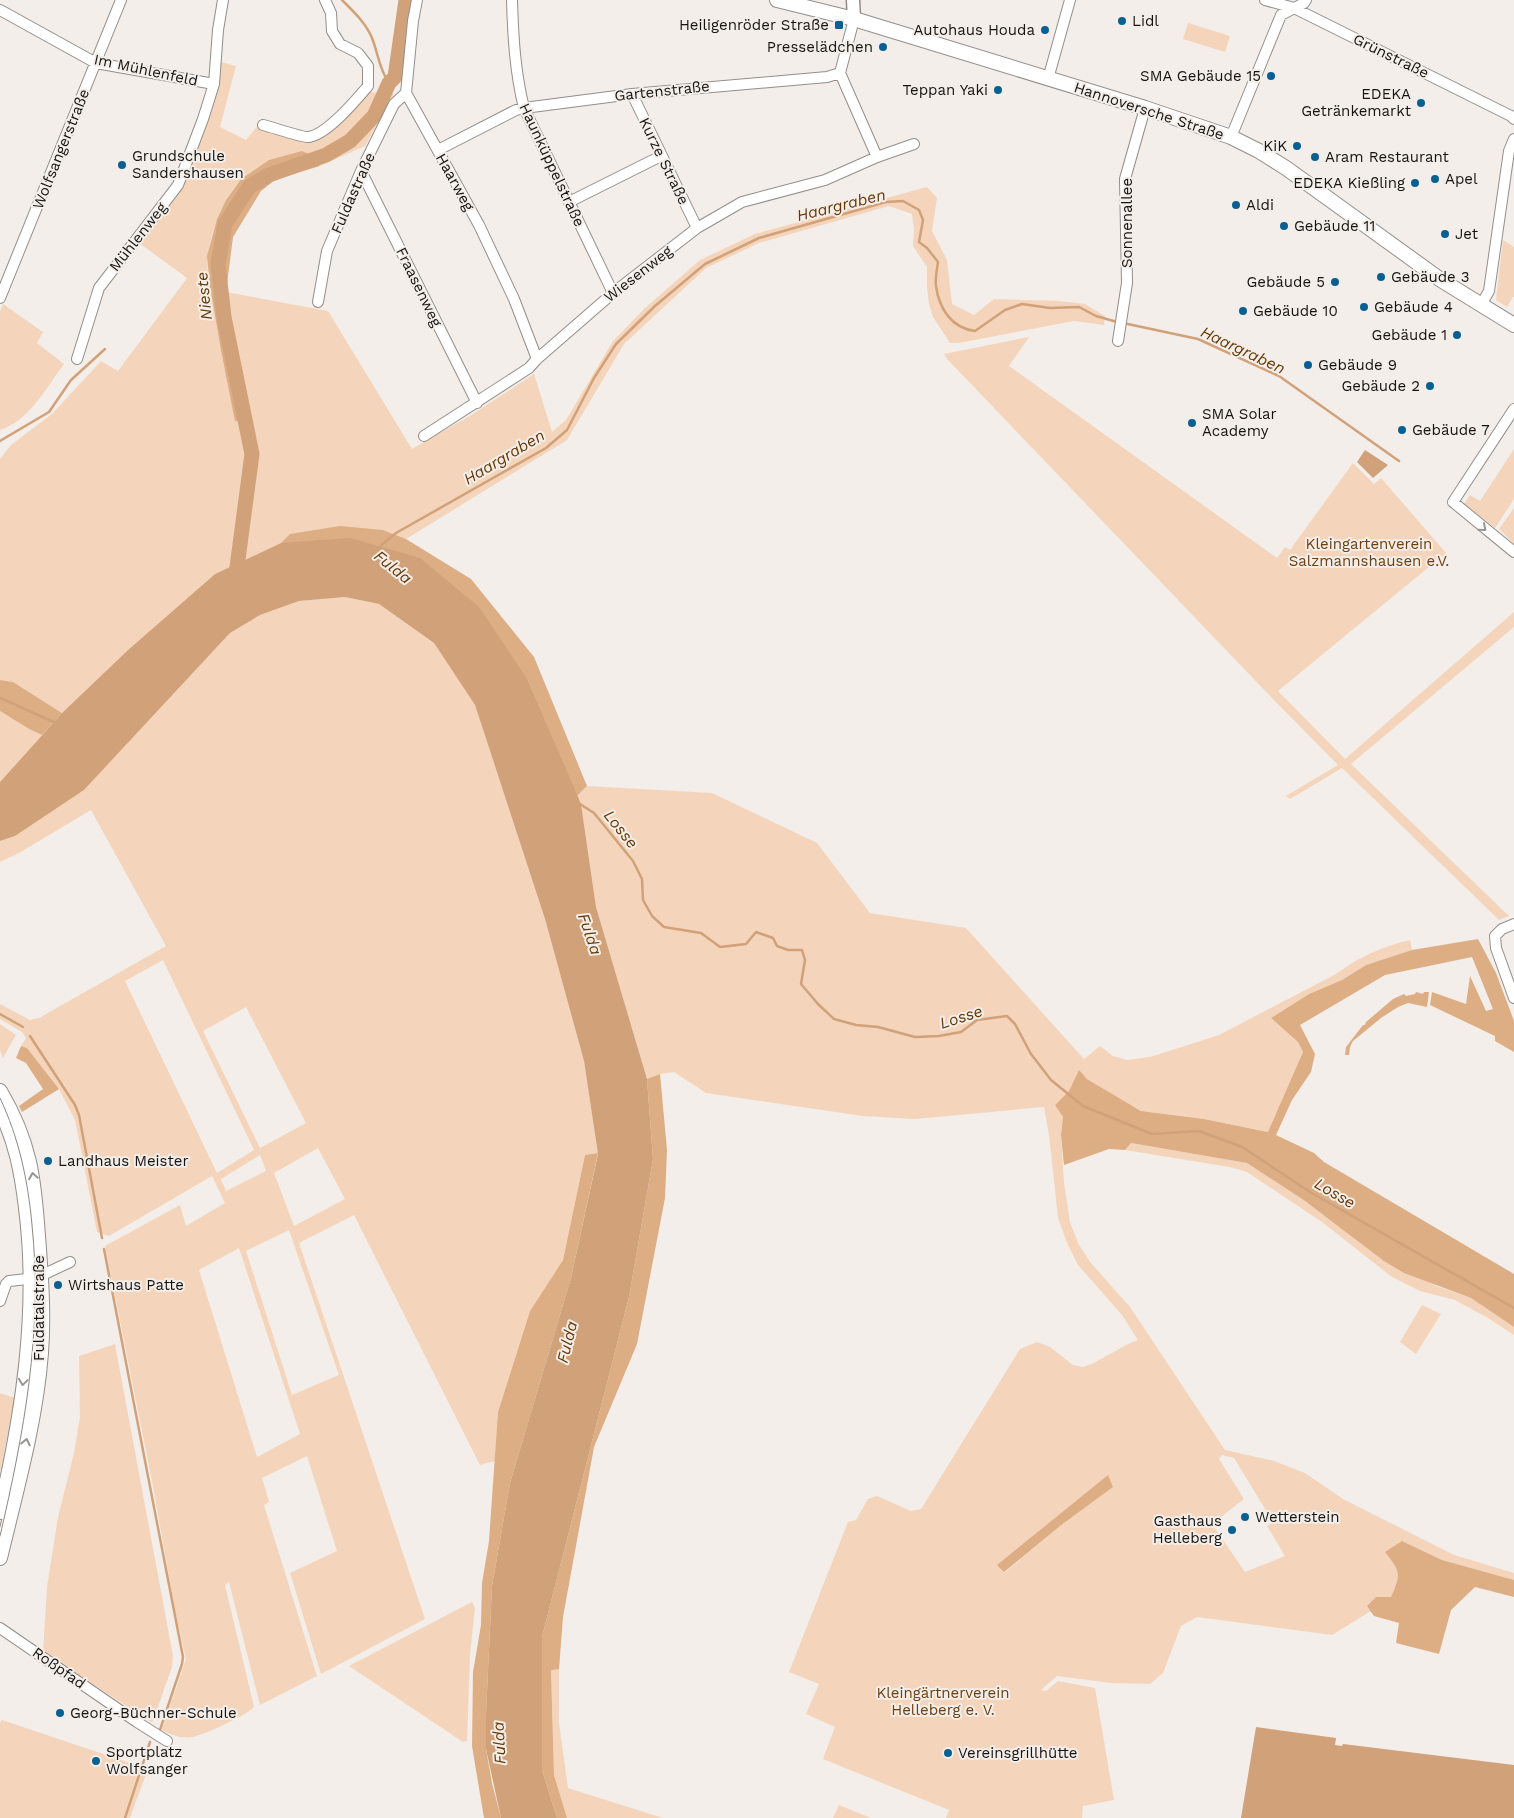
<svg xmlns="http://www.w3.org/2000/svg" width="1514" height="1818" font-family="'Work Sans',sans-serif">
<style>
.green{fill:#f4d5bb;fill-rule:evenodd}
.forest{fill:#ddad84}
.water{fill:#d1a179}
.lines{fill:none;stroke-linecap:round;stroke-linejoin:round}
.stream{stroke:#d1a179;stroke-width:2.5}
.river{stroke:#d1a179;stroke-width:15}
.minor-casing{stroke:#938e8a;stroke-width:12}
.tertiary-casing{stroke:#938e8a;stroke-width:15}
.secondary-casing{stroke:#938e8a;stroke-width:16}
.minor{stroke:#fff;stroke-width:10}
.tertiary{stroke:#fff;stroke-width:12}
.secondary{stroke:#fff;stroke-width:14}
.tram{stroke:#8c8884;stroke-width:1}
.oneway{stroke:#969594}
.poi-dot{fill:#076091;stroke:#f3eee9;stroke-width:2}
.labels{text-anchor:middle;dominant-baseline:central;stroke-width:4;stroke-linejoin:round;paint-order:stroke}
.poi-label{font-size:15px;fill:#161412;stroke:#f3eee9;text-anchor:start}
.street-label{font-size:15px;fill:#161412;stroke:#f3eee9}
.park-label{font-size:15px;fill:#6e4010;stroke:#f3eee9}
.water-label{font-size:16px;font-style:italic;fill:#653804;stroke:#f3eee9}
</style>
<rect width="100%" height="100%" fill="#f3eee9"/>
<path class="green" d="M1188,23L1230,36L1225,52L1183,39Z
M221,62L236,66L220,127L246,140L259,124L295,139L338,124L370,92L394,94L365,146L320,166L311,155C294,159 272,162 256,169C229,181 211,228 208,256C206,271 211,289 213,305C219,344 227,382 236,421L253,422L226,292L328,311L412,449L473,414L534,374L552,432L566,420L613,341L644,309L700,260L755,234L927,187L937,198L932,231L947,260L952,304L974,315L994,299L1060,301L1085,304L1105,316L1104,325L1074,321L959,343H950L933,317L929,304L927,288V267L913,246L914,230L912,214L889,206L759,243L706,268L624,344L567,440L406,539L383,530L291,534L281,543L215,574L128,650L62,713L13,682L0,680V459L11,445L53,413L101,361L118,371L187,278L139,243C173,185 215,130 221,62Z
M1503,240L1514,247V297H1513L1507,307L1496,300Z
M3,304L43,332L37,343L64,364C47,387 29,421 0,430V312Z
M1029,337L1009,366L1277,558L1285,547L1290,550L1353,463L1374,484L1381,478L1446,553L1278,691L1345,759L1514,612V627L1351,764L1509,916L1499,920L1342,768L1290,799L1286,796L1338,765L1271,697L948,360L944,354Z
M1514,449V499L1495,528L1464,504L1470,495L1480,501Z
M1514,508V544L1499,529Z
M345,597L379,604L434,643L475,705L545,919L584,1061L598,1153L585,1155L563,1260L530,1311L498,1412L495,1461L480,1465L354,1215L299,1243L425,1619L321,1674L290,1573L337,1551L307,1456L262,1478L269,1502L264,1505L317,1676L260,1705L229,1582L225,1585L254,1707C249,1714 202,1736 192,1737C181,1739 172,1735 162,1730L186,1659L175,1611L153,1486L105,1246L180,1205L186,1226L225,1203L212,1176L109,1236L97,1232L75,1120L59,1089L27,1048L21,1046L26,1038L22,1032L0,1019V1004L30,1020L39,1018L166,946L91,810L19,853L0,862V841L15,836L84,790L230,633L260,615L299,601ZM163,960L254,1150L217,1173L125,981ZM246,1007L306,1123L260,1148L203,1031ZM318,1148L345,1199L294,1226L274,1173ZM260,1155L266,1171L226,1191L221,1179ZM289,1230L339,1375L292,1395L246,1251ZM239,1248L300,1434L257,1457L199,1270Z
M0,711L29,729L42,735L0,782Z
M587,786L712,793L817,843L870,913L966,928L1084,1059L1100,1046L1113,1056L1127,1060L1150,1057L1219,1035L1336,974C1359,957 1383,946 1410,940L1412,950L1366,965L1342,980L1309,994L1271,1018L1298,1042L1303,1052L1269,1132L1204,1119L1141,1111L1087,1079L1079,1071L1069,1091L1055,1105L1063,1117L1061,1135L1064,1183L1070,1222L1079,1245L1091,1263L1130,1307L1225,1450L1274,1461L1305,1473L1343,1499L1454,1555L1514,1573V1580L1442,1560L1402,1541L1398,1568V1582L1391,1597L1368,1606L1371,1611L1332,1635L1197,1617L1181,1626L1163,1673L1150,1684L1111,1683L1057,1676L1041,1690L1046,1691L1058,1681L1095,1688L1114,1800L1083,1806L1082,1818H946L949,1810L823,1759L835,1727L806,1714L819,1684L789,1672L848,1522L856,1520L868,1499L877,1496L911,1511L921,1509L1020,1349L1037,1342L1050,1347L1073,1365L1082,1367L1092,1364L1128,1344L1138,1340L1122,1315L1078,1265L1068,1245L1058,1218L1049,1135L1044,1107L915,1119L863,1116L706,1093L674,1072L660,1074L647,1079L596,907L581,804L577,796ZM1222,1455L1234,1458L1273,1522L1267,1526L1285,1556L1245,1572L1212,1524L1244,1499L1219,1459ZM1113,1487L1060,1526L1005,1572L998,1565Z
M0,1024L16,1035L3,1058L0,1050Z
M1131,1143L1247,1163L1305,1201L1337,1225L1436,1286L1471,1298L1514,1327V1335L1488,1318L1455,1300L1420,1291L1392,1277L1322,1222L1247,1172L1230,1167L1125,1150Z
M1422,1305L1441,1314L1416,1354L1400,1342Z
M115,1344L173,1656L172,1667L153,1721L151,1722L43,1652L47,1587L58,1517L74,1453L80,1417L79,1356Z
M0,1393L15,1398L0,1472Z
M472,1602L475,1608L470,1654L467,1741L463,1742L349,1666Z
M551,1669H559V1723L568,1788L663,1818H567L554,1775Z
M2,1720L148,1769L130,1818H0V1723Z
M839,1805L871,1818H833Z"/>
<path class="forest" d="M302,151L311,155L320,166L276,179L261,191L233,237L226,292L253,423L235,421L221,351L210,287L207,256L217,219L226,200L241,179L269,160Z
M340,526L383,530L406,539L471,579L534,657L587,786L577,796L528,680L281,543L290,534Z
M0,680L13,682L62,713L42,735L29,729L0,711Z
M1478,939L1496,973L1514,1021V1052L1495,1041V1036L1430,1005L1432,992L1466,1004L1470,976L1486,1011L1493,1009L1472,957L1385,975L1300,1025L1315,1054L1311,1072L1292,1100L1276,1135L1314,1153L1324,1162L1514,1274V1327L1471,1298L1404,1273L1384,1261L1305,1201L1247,1163L1131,1143L1125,1150L1109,1149L1064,1165L1061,1135L1063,1117L1055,1105L1069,1091L1079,1070L1087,1079L1141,1111L1204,1119L1268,1132L1303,1052L1298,1042L1271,1018L1309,994L1342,980L1366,965L1412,950Z
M1416,992L1423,994L1424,992H1429L1427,1007L1408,1003L1398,1007L1381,1018L1353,1041L1350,1047L1349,1055H1345L1346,1047L1363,1025H1365L1366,1022L1393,999L1404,994L1406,996L1415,994Z
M21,1046L27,1048L59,1089L22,1112L19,1106L43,1089L26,1063L16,1058Z
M660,1074L667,1150L665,1198L637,1344L594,1447L563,1617L559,1669L551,1670L554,1775L567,1818H557L542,1770V1637L629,1297L653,1159L647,1079Z
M598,1153L571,1278L510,1483L492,1586L486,1713V1749L492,1783L501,1818H484L472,1746L473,1672L481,1625L482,1583L489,1541L498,1412L530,1311L563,1260L585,1155Z
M1108,1475L1113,1487L1060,1526L1004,1572L997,1565Z
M1402,1541L1442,1560L1514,1580V1597L1475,1587L1451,1610L1439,1654L1396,1643L1399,1623L1374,1616L1367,1606L1376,1597H1391C1401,1574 1401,1572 1385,1552Z"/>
<path class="water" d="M1365,450L1388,465L1373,478L1357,462Z
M350,538L420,558L479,607L528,680L581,804L596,907L647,1079L653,1159L629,1297L542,1637V1770L557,1818H501L486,1749V1713L492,1586L510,1483L571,1278L598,1154L584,1061L545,919L475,705L434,643L379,604L345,597L299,601L260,615L230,633L84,790L15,836L0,841V782L62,713L128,650L215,574L281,543Z
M1256,1727L1336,1738L1335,1745L1342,1746L1343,1744L1514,1765V1818H1241Z"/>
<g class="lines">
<path class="stream" d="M342,0C353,11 366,23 372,38C378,53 379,69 389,83
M1123,323L1198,339L1279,376L1399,461
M0,441L49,412L71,380L105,349
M379,547L396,533L546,448L567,430L594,378L616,344L655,306L705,264L759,238L886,202L903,201L919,210L923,220L919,242L927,248L938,262C937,269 935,278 936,286C939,308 951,328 975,331L1005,310L1022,304L1050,308L1079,307L1096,316L1117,322
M0,698L56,723
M580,804L594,813L633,861L642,879L643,900L652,916L664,927L701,933L720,947L746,944L756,932L773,938L777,946L788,950H802L805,960L801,984L818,1004L834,1019L856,1025L878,1027L915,1037L939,1036L961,1032L977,1020L1007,1016L1015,1024L1031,1054L1051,1080L1083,1106L1152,1134L1199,1131L1242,1147L1310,1192L1514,1308
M0,1014L23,1027
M30,1036L75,1105L79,1115L102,1238
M104,1249L183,1657L182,1664L160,1730
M125,1818L150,1742"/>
<path class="river" d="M235,582L252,454L224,317L218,264L225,224L249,187L269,175L326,155L350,141L374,116L389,83L395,77L406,0"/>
<g class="minor-casing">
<path id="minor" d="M417,0L413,21L406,93L479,225L514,299L537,359
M512,0C513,36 515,72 524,108L613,293
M1265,0L1294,8L1511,116L1514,119
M0,10L96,63L214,84
M840,73L877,157
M1048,79L1070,0
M632,94L697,228
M263,125C272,127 303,138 309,137C328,134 356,100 368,86V66L358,53L340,44L332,31L331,13L325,0
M1231,137L1281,15L1304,3L1306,0
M438,150L516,110L524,108L632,94L827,77L840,73L854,19
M361,171L477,403
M569,202L661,156
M0,298L121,0
M318,302L327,251L361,171L394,104L406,93
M1481,305L1489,291L1509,151L1514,139
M1118,341L1127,283L1125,179L1145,108
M77,359L99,288L178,185L203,119L214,84L218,30L223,0
M1514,409L1453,502L1514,552
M424,436L529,368L537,359L613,293L697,228L742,202L825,180L877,157L914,144
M1514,924L1502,929L1495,936L1496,948L1514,998
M0,1301L6,1284L9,1281L36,1278L70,1262
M0,1628L137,1722L167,1741"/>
</g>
<g class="tertiary-casing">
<path id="tertiary" d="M853,0L854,19"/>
</g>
<g class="secondary-casing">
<path id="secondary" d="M777,0L854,19L1145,108L1231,137L1259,151L1286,168L1441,280L1514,325
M0,1091C30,1142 34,1178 38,1236C41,1275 44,1314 41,1353C36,1421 16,1491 0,1558
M0,1110C16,1141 22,1174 26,1208C39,1310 23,1413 0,1512"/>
</g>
<use href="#minor" class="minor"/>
<use href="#tertiary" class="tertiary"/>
<use href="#secondary" class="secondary"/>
<path class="tram" d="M0,1098C19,1138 28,1181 32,1225C43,1331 24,1433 0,1536"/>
</g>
<defs><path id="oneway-chevron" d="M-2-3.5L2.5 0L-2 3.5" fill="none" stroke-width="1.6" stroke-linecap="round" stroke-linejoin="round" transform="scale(1.25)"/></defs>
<g class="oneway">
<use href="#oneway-chevron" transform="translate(1483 528) rotate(41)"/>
<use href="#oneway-chevron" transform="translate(33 1176) rotate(-100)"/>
<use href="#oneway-chevron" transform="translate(23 1382) rotate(98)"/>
<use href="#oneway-chevron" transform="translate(26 1442) rotate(-78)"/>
</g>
<g class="poi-dot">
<circle cx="1122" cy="21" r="5"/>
<rect x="834" y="20" width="10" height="10" rx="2.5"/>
<circle cx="1045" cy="30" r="5"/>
<circle cx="883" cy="47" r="5"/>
<circle cx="1271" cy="76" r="5"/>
<circle cx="998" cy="90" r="5"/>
<circle cx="1421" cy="103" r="5"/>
<circle cx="1297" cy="146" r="5"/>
<circle cx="1315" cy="157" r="5"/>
<circle cx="122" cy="165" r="5"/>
<circle cx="1435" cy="179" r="5"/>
<circle cx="1415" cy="183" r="5"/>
<circle cx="1236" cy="205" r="5"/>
<circle cx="1284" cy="226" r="5"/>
<circle cx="1445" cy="234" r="5"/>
<circle cx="1381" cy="277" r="5"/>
<circle cx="1335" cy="282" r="5"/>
<circle cx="1364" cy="307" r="5"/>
<circle cx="1243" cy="311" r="5"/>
<circle cx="1457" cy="335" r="5"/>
<circle cx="1308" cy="365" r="5"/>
<circle cx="1430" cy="386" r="5"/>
<circle cx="1192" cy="423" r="5"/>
<circle cx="1402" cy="430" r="5"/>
<circle cx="48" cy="1161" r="5"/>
<circle cx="58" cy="1285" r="5"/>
<circle cx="1245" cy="1517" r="5"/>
<circle cx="1232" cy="1530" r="5"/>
<circle cx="60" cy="1713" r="5"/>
<circle cx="948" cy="1753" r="5"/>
<circle cx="96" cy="1761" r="5"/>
</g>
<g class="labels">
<g class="poi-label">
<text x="1132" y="21">Lidl</text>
<text x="829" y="25" text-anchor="end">Heiligenröder Straße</text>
<text x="1035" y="30" text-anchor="end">Autohaus Houda</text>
<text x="873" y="47" text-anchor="end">Presselädchen</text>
<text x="1261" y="76" text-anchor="end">SMA Gebäude 15</text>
<text x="988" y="90" text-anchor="end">Teppan Yaki</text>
<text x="1411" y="94" text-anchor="end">EDEKA<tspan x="1411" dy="17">Getränkemarkt</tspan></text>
<text x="1287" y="146" text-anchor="end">KiK</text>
<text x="132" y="156">Grundschule<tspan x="132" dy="17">Sandershausen</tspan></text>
<text x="1325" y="157">Aram Restaurant</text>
<text x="1445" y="179">Apel</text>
<text x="1405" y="183" text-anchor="end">EDEKA Kießling</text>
<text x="1246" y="205">Aldi</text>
<text x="1294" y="226">Gebäude 11</text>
<text x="1455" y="234">Jet</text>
<text x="1391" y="277">Gebäude 3</text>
<text x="1325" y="282" text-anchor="end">Gebäude 5</text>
<text x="1374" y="307">Gebäude 4</text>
<text x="1253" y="311">Gebäude 10</text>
<text x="1447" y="335" text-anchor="end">Gebäude 1</text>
<text x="1318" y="365">Gebäude 9</text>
<text x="1420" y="386" text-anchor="end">Gebäude 2</text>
<text x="1202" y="414">SMA Solar<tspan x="1202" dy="17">Academy</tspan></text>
<text x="1412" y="430">Gebäude 7</text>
<text x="58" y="1161">Landhaus Meister</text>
<text x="68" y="1285">Wirtshaus Patte</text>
<text x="1255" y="1517">Wetterstein</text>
<text x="1222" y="1521" text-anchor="end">Gasthaus<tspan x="1222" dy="17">Helleberg</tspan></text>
<text x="70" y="1713">Georg-Büchner-Schule</text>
<text x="106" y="1752">Sportplatz<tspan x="106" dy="17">Wolfsanger</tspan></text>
<text x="958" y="1753">Vereinsgrillhütte</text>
</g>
<g class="street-label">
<text transform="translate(1391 56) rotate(26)">Grünstraße</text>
<text transform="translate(146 70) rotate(12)">Im Mühlenfeld</text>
<text transform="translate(662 91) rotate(-6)">Gartenstraße</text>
<text transform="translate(1149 111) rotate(18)">Hannoversche Straße</text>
<text transform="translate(61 149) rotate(-68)">Wolfsangerstraße</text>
<text transform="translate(664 161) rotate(64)">Kurze Straße</text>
<text transform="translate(552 165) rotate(65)">Haunküppelstraße</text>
<text transform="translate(455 182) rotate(61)">Haarweg</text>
<text transform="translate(353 193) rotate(-66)">Fuldastraße</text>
<text transform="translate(1127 223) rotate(-90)">Sonnenallee</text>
<text transform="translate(138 237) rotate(-52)">Mühlenweg</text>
<text transform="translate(638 274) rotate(-38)">Wiesenweg</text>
<text transform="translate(419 287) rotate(64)">Fraasenweg</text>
<text transform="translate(39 1308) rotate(-90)">Fuldatalstraße</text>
<text transform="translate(59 1668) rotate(35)">Roßpfad</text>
</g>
<g class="park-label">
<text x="1369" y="544">Kleingartenverein<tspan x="1369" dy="17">Salzmannshausen e.V.</tspan></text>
<text x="943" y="1693">Kleingärtnerverein<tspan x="943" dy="17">Helleberg e. V.</tspan></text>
</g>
<g class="water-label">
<text transform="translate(841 205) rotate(-14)">Haargraben</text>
<text transform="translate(204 296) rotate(-96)">Nieste</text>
<text transform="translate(1243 350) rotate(25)">Haargraben</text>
<text transform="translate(504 457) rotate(-31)">Haargraben</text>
<text transform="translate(393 567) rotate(39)">Fulda</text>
<text transform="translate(621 829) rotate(51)">Losse</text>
<text transform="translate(590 934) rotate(71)">Fulda</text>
<text transform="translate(961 1017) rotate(-18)">Losse</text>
<text transform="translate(1335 1193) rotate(30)">Losse</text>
<text transform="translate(567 1342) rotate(-76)">Fulda</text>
<text transform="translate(499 1743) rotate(-93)">Fulda</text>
</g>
</g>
</svg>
